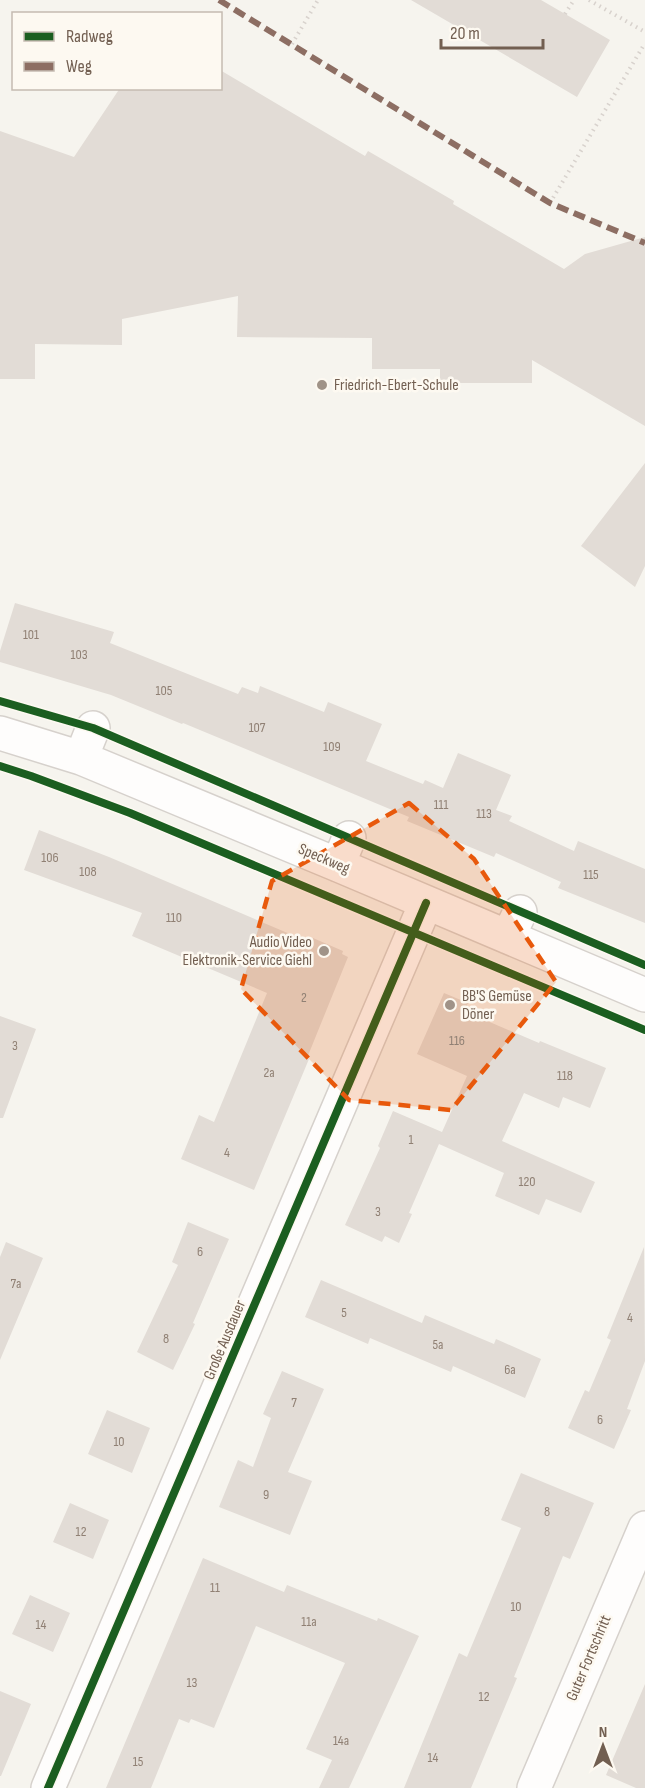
<svg xmlns="http://www.w3.org/2000/svg" width="645" height="1788" font-family="'Sofia Sans Condensed',sans-serif">
<style>
.building{fill:#e2dcd6}
.lines{fill:none;stroke-linecap:round;stroke-linejoin:round}
.minor-casing{stroke:#d6d1cc;stroke-width:36}
.path{stroke:#d8d2cd;stroke-width:4;stroke-dasharray:1.5 4.5;stroke-linecap:butt}
.minor{stroke:#fefdfc;stroke-width:33}
.quiet{stroke:#8d6e63;stroke-width:6;stroke-dasharray:12 6;stroke-linecap:butt}
.cycleway-casing{stroke:#fdf9f1;stroke-width:11}
.cycleway{stroke:#1b5e20;stroke-width:8}
.marked{fill:#e8590c;fill-opacity:0.2;stroke:#e8590c;stroke-width:4.5;stroke-dasharray:12 8;stroke-linejoin:round}
.poi-dot{fill:#a09388;stroke:#fdf9f1;stroke-width:2}
.labels{text-anchor:middle;dominant-baseline:central;stroke-width:5;stroke-linejoin:round;paint-order:stroke}
.number-label{font-size:14px;fill:#908074}
.poi-label{font-size:16px;fill:#725f51;stroke:#fdf9f1;text-anchor:start}
.street-label{font-size:16px;fill:#725f51;stroke:#fdf9f1}
</style>
<rect width="100%" height="100%" fill="#f6f4ee"/>
<path class="building" d="M411,0H541L610,40L577,97Z
M220,70L365,156L368,151L454,201L453,204L564,269L585,254L645,237V426L532,360V383H440V369H372V338L237,337L238,296L122,319V345L35,344V379H0V131L74,157L120,88H220Z
M645,463V566L635,587L581,546Z
M15,603L114,632L110,643L238,694L242,687L258,693L260,686L324,712L328,702L382,724L366,761L423,784L425,780L443,788L458,753L511,775L496,810L512,816L509,821L574,851L578,841L645,869V923L558,888L561,882L496,853L494,857L407,821L409,817L183,723L182,724L111,695L0,662V651Z
M39,830L109,857L304,940L305,939L312,942L313,938L343,951L342,954L348,957L307,1058L309,1059L254,1190L181,1159L199,1115L214,1122L267,993L132,936L142,913L24,870Z
M444,993L468,1003L464,1011L539,1043L540,1041L606,1068L590,1108L563,1097L559,1108L524,1093L502,1141L595,1182L581,1213L546,1199L539,1215L495,1196L504,1173L439,1144L409,1213L412,1214L399,1243L385,1236L382,1242L345,1225L380,1148L378,1146L393,1111L442,1132L467,1076L417,1054Z
M0,1016L36,1029L3,1118H0Z
M188,1222L229,1239L193,1323L195,1324L173,1370L137,1352L178,1265L172,1262Z
M6,1242L43,1258L0,1360V1257Z
M644,1247L645,1361L627,1409L631,1410L614,1449L568,1428L585,1390L589,1392L611,1340L607,1338Z
M321,1280L422,1323L425,1315L494,1344L496,1339L541,1359L525,1398L453,1366L451,1372L370,1338L368,1344L305,1317Z
M282,1371L324,1389L288,1472L312,1481L290,1535L219,1507L238,1460L253,1467L271,1418L263,1414Z
M107,1410L150,1428L132,1473L88,1454Z
M521,1473L594,1503L570,1559L563,1556L514,1677L517,1678L471,1788H404L459,1653L467,1657L521,1528L501,1520Z
M70,1503L109,1520L93,1559L53,1542Z
M203,1558L284,1592L287,1585L377,1621L378,1618L419,1636L349,1788H319L332,1760L306,1749L345,1663L256,1626L214,1728L191,1719L189,1723L179,1719L151,1788H106Z
M30,1595L70,1613L53,1652L12,1634Z
M645,1684V1788H636L606,1775Z
M0,1691L31,1704L1,1776H0Z"/>
<g class="lines">
<g class="minor-casing">
<path id="minor" d="M0,733L81,758L338,865L645,995
M81,758L93,728
M338,865L349,838
M508,937L520,912
M48,1788L426,903
M534,1788L645,1528"/>
</g>
<path class="path" d="M589,0L645,32
M565,14L574,0
M292,44L318,0
M550,203L645,43"/>
<use href="#minor" class="minor"/>
<path class="quiet" d="M219,0L550,203L645,243"/>
<g class="cycleway-casing">
<path id="cycleway" d="M0,701L93,728L645,965
M0,766L31,776L130,813L645,1030
M48,1788L426,903"/>
</g>
<use href="#cycleway" class="cycleway"/>
</g>
<path class="marked" d="M409,803L474,859L556,982L451,1110L349,1100L241,989L272,881Z"/>
<g class="poi-dot">
<circle cx="322" cy="385" r="6"/>
<circle cx="324" cy="951" r="6"/>
<circle cx="450" cy="1005" r="6"/>
</g>
<g class="labels">
<g class="number-label">
<text x="31" y="634">101</text>
<text x="79" y="654">103</text>
<text x="164" y="690">105</text>
<text x="257" y="727">107</text>
<text x="332" y="746">109</text>
<text x="441" y="804">111</text>
<text x="484" y="813">113</text>
<text x="50" y="857">106</text>
<text x="88" y="871">108</text>
<text x="591" y="874">115</text>
<text x="174" y="917">110</text>
<text x="304" y="997">2</text>
<text x="457" y="1040">116</text>
<text x="15" y="1045">3</text>
<text x="269" y="1072">2a</text>
<text x="565" y="1075">118</text>
<text x="411" y="1139">1</text>
<text x="227" y="1152">4</text>
<text x="527" y="1181">120</text>
<text x="378" y="1211">3</text>
<text x="200" y="1251">6</text>
<text x="16" y="1283">7a</text>
<text x="344" y="1312">5</text>
<text x="630" y="1317">4</text>
<text x="166" y="1338">8</text>
<text x="438" y="1344">5a</text>
<text x="510" y="1369">6a</text>
<text x="294" y="1402">7</text>
<text x="600" y="1419">6</text>
<text x="119" y="1441">10</text>
<text x="266" y="1494">9</text>
<text x="547" y="1511">8</text>
<text x="81" y="1531">12</text>
<text x="215" y="1587">11</text>
<text x="516" y="1606">10</text>
<text x="309" y="1621">11a</text>
<text x="41" y="1624">14</text>
<text x="192" y="1682">13</text>
<text x="484" y="1696">12</text>
<text x="341" y="1740">14a</text>
<text x="433" y="1757">14</text>
<text x="138" y="1761">15</text>
</g>
<g class="poi-label">
<text x="334" y="385">Friedrich-Ebert-Schule</text>
<text x="312" y="942" text-anchor="end">Audio Video<tspan x="312" dy="18">Elektronik-Service Giehl</tspan></text>
<text x="462" y="996">BB'S Gemüse<tspan x="462" dy="18">Döner</tspan></text>
</g>
<g class="street-label">
<text transform="translate(324 859) rotate(23)">Speckweg</text>
<text transform="translate(225 1340) rotate(-67)">Große Ausdauer</text>
<text transform="translate(589 1658) rotate(-67)">Guter Fortschritt</text>
</g>
</g>
<rect x="12" y="12" width="210" height="78" fill="#fdf9f1" stroke="#c5bbb1" stroke-width="1.5"/>
<rect x="24" y="32" width="30" height="9" fill="#1b5e20" stroke="#c5bbb1" stroke-width="1.5"/>
<text x="66" y="42" font-size="18" fill="#725f51">Radweg</text>
<rect x="24" y="62" width="30" height="9" fill="#8d6e63" stroke="#c5bbb1" stroke-width="1.5"/>
<text x="66" y="72" font-size="18" fill="#725f51">Weg</text>
<g transform="translate(603 1746)" stroke="#fdf9f1" stroke-width="4.5" paint-order="stroke">
<path d="M0-4.5L10 22L0 15L-10 22Z" fill="#725f51"/>
<text y="-9" font-size="16" font-weight="bold" text-anchor="middle" fill="#725f51">N</text>
</g>
<path d="M441 39v9h102v-9" fill="none" stroke="#725f51" stroke-width="3"/>
<text x="450" y="39" font-size="18" fill="#725f51" stroke="#fdf9f1" stroke-width="4.5" paint-order="stroke">20 m</text>
</svg>
